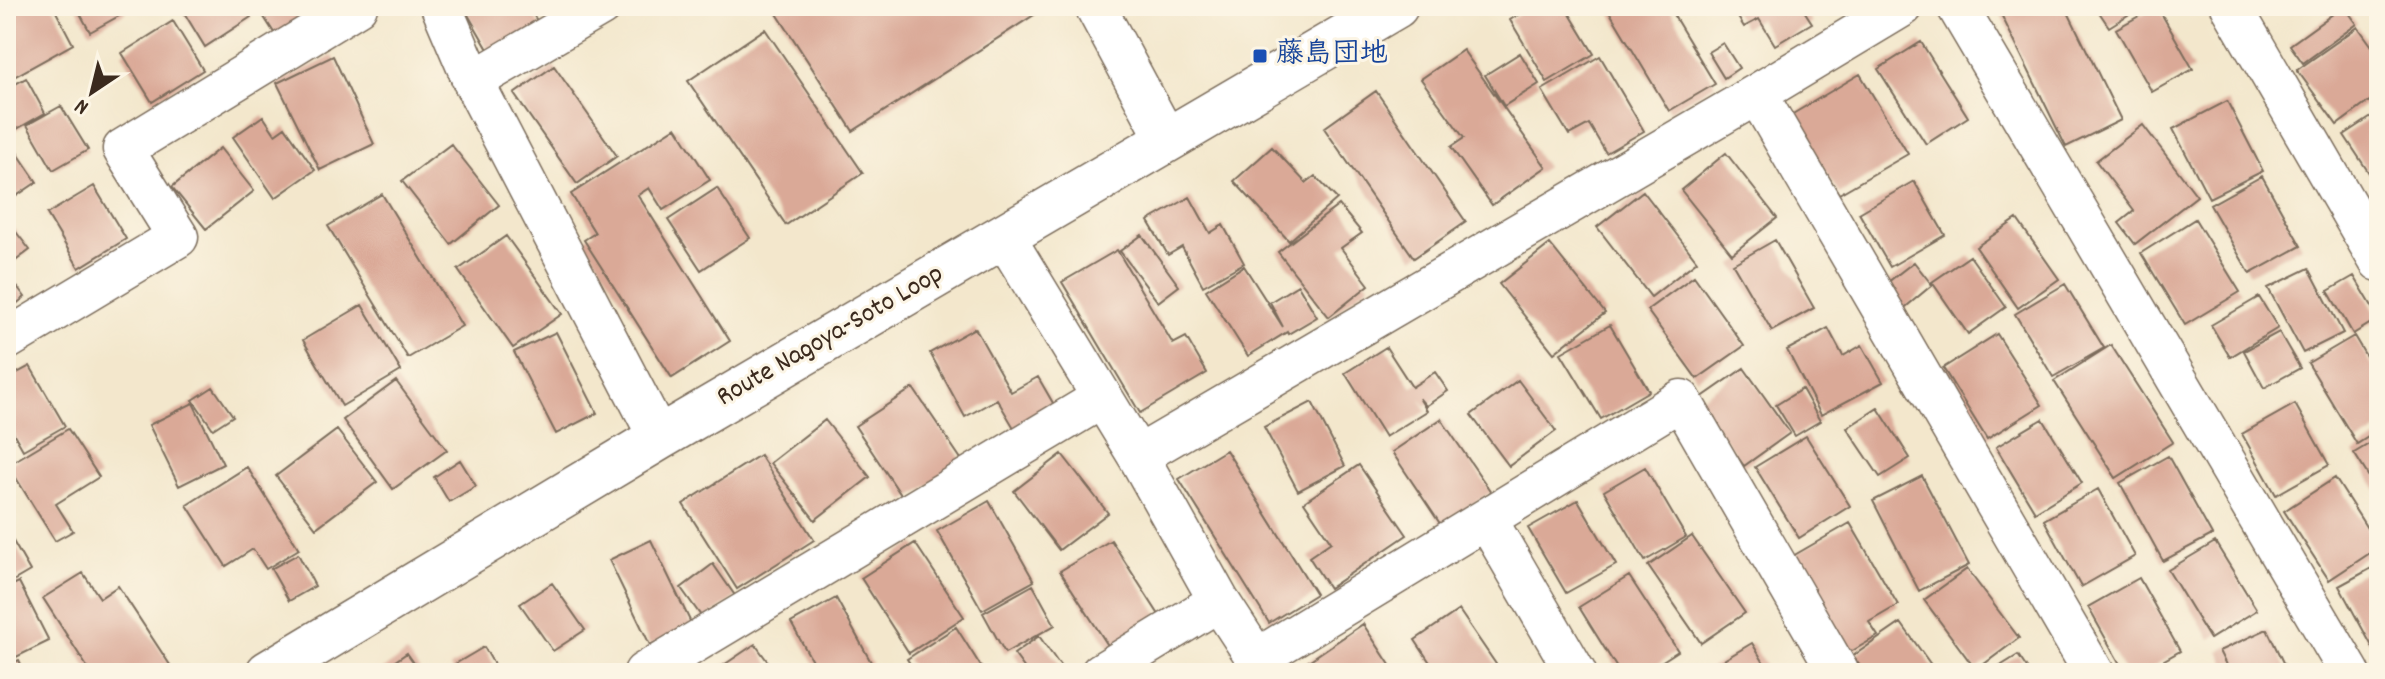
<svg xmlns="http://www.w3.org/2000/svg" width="2385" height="679" font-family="Dekko,'Klee One',sans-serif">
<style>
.building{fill:#daa997}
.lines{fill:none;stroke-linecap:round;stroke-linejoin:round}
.minor-casing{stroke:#7b6c5b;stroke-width:43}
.secondary-casing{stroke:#7b6c5b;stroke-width:47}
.minor{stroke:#fff;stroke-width:40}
.secondary{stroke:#fff;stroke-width:44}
.transit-dot{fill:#1a4fb4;stroke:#fcf5e5;stroke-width:3}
.labels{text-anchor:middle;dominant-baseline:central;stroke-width:6;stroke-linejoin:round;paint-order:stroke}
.transit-label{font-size:28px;font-weight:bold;fill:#164399;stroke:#fcf5e5;text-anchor:start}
.street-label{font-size:28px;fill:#3b2a1e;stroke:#fcf5e5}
</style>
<rect width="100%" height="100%" fill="#fcf5e5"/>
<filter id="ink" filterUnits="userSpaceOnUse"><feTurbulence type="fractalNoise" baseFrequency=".0125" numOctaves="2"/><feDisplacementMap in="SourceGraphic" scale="16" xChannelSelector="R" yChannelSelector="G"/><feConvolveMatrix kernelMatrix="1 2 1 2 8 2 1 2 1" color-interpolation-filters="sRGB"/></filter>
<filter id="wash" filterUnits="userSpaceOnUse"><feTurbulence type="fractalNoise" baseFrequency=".006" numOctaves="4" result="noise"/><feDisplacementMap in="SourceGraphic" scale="32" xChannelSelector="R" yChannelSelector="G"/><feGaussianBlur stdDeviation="1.8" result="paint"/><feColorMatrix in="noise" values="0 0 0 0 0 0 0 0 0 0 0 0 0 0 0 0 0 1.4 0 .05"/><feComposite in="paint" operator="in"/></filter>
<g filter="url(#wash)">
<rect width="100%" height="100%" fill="#f3e7cc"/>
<g id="blocks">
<path class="building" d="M6,6L11,15L27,6H53L73,44L10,79L6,71Z
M76,6H123L126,12L90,32Z
M180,6H244L251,17L205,47Z
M257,6H327L278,39Z
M463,6H528L542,29L493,58Z
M772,6H1048L853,131Z
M1532,6H1565L1594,54L1547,82L1510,20Z
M1606,6H1668L1715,84L1669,111Z
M1731,6H1801L1812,23L1775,45L1759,19L1744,27Z
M1997,6H2065L2121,120L2066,147Z
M2095,6H2142L2109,27Z
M2157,6L2193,69L2152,92L2116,29Z
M2344,6L2357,24L2303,63L2290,45Z
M173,21L203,70L152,102L122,53Z
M2358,27L2379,56V94L2337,125L2297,70Z
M765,29L863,173L786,225L688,81Z
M1921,42L1968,117L1926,144L1878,69Z
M1723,43L1739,68L1724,78L1708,52Z
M1463,50L1546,167L1492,205L1451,147L1464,138L1421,79Z
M1520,53L1539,84L1504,106L1485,75Z
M333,56L374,144L320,170L277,83Z
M1600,56L1644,131L1606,153L1589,124L1569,135L1542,90Z
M554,66L617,156L577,184L514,94Z
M1860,74L1908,154L1839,194L1791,115Z
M26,78L45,113L10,133L6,126V89Z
M1376,91L1466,222L1414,258L1324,128Z
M2227,101L2263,171L2209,198L2173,129Z
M61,106L88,150L53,170L27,125Z
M2379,112V188L2344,135Z
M263,116L275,134L285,127L315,170L275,198L233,137Z
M2143,125L2197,196L2135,244L2119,223L2134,211L2096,161Z
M676,127L710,180L663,210L649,188L638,195L730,341L672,378L584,240L595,233L571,194Z
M6,136L37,182L6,203Z
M451,144L499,205L451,244L402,181Z
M1272,147L1306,183L1315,176L1337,199L1289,241L1234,181Z
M220,148L254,191L206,229L172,187Z
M1726,153L1777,218L1732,254L1681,190Z
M2262,176L2301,246L2250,274L2210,205Z
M1914,181L1945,235L1890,267L1859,213Z
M94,186L126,239L79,268L47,214Z
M717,188L750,238L701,270L668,220Z
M1643,191L1697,261L1651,297L1597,227Z
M382,194L462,326L408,358L328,226Z
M1190,197L1210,233L1223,225L1244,263L1203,286L1182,247L1168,255L1148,221Z
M1339,205L1362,233L1341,248L1369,285L1329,317L1278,252Z
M6,219L30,250L6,268Z
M2017,219L2059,279L2018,308L1976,247Z
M2195,219L2240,292L2185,325L2141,253Z
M1142,235L1179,286L1158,302L1120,251Z
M506,236L562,314L513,348L458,270Z
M1775,240L1814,308L1772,331L1733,264Z
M1550,244L1605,313L1554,353L1499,284Z
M1117,250L1173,344L1186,337L1207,373L1140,413L1062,282Z
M1970,256L2006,307L1968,334L1932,282Z
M1914,262L1932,285L1902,310L1883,286Z
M1244,266L1283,327L1270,302L1298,285L1317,317L1288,334L1287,332L1248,356L1206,290Z
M2309,268L2343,333L2303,353L2268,288Z
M6,272L25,297L6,312Z
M1694,276L1744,346L1697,379L1647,310Z
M2354,276L2379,318L2353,334L2328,291Z
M2065,284L2104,348L2053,377L2015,314Z
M2259,297L2278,328L2230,357L2211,325Z
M362,305L401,371L342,406L303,340Z
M1610,325L1649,391L1601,419L1561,353Z
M975,328L1011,392L1038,377L1057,410L1017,433L997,399L965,417L930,353Z
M1828,328L1843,356L1862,345L1883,382L1821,415L1787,350Z
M556,332L597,413L556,434L514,352Z
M2279,332L2300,368L2264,388L2244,351Z
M1997,334L2042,405L1987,439L1943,368Z
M2354,336L2379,378V430L2357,444L2308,363Z
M2111,345L2173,442L2116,478L2054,381Z
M1386,347L1412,387L1435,372L1448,391L1426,406L1419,398L1427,411L1385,437L1345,373Z
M30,366L65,426L23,450L6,420V379Z
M1744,368L1790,433L1744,466L1698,400Z
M1518,380L1556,431L1509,466L1471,415Z
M396,381L447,450L393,489L343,420Z
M213,387L233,416L213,429L193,400Z
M913,388L963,462L905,501L855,426Z
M1802,389L1820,421L1795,436L1776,405Z
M1312,402L1345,466L1298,491L1264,427Z
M193,403L223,464L179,486L149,425Z
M2295,404L2329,465L2276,495L2242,434Z
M1878,408L1910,458L1880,477L1847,428Z
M1441,419L1491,492L1441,525L1392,452Z
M2043,419L2082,483L2035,512L1996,447Z
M825,420L870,477L815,520L770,463Z
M68,429L99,477L56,504L73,531L55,541L8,465Z
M337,430L377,482L316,528L276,476Z
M1806,436L1850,506L1799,538L1755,467Z
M2379,438V493L2354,453Z
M1226,450L1316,594L1269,623L1179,479Z
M1062,454L1108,513L1059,550L1014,491Z
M760,455L814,540L737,589L683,504Z
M2168,456L2212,535L2163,561L2120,483Z
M460,460L476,486L449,502L434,477Z
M1359,465L1407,535L1329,588L1309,557L1331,542L1304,502Z
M247,467L299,549L266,569L253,549L226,566L187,505Z
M1645,467L1686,537L1645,561L1604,491Z
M1922,476L1969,565L1919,591L1873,501Z
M2335,478L2379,547L2329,580L2284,511Z
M2098,489L2135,556L2081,587L2044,520Z
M1578,500L1616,565L1566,593L1528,528Z
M989,501L1034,581L982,610L937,531Z
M1850,523L1898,605L1869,622L1878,636L1847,654L1791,557Z
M6,529L30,571L6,585Z
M1692,536L1745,613L1701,643L1648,566Z
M651,540L692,625L650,645L609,560Z
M1111,540L1161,618L1111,650L1060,571Z
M2215,542L2257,610L2210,639L2168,570Z
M915,543L964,617L909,653L861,578Z
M298,554L315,586L289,601L271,569Z
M713,564L736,597L704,620L681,588Z
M2379,564V659L2339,586Z
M1967,569L2019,638L1976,670L1924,600Z
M83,573L100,598L118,586L170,665L157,673H91L43,598Z
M1629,576L1678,651L1644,673H1620L1579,607Z
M2139,578L2180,651L2141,673H2125L2088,607Z
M19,582L49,641L6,662V588Z
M552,583L585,630L553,651L520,604Z
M1033,585L1055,625L1005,653L983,613Z
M836,598L872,664L857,673H819L791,623Z
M1459,610L1502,673H1437L1415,640Z
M1901,623L1934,669L1928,673H1865L1853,656Z
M1363,624L1394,671L1391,673H1300L1297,669Z
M956,627L985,673H916L907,659Z
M2267,629L2288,673H2230L2219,651Z
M1039,636L1061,667L1054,673H1028L1014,654Z
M1752,643L1770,673H1711L1709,669Z
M755,644L776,673H712Z
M484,647L499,673H454L450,667Z
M407,653L421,673H378Z
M2018,655L2030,673H1989Z
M19,660L25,673H6V666Z
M2182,665L2186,673H2169Z"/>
</g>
</g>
<g filter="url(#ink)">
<use href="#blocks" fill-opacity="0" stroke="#7b6c5b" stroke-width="2"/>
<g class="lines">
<g class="minor-casing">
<path id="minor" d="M441,6L473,81L659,438
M1095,6L1167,140
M1957,6L2350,673
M2231,6L2379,261
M473,81L601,6
M1757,94L2094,673
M1004,236L1138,456L1219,601L1266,673
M6,340L178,237L123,149L357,6
M1138,456L1757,94L1903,6
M1487,520L1576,673
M1258,658L1681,400L1839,673
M644,673L1102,398
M1101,673L1219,601"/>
</g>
<g class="secondary-casing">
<path id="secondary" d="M268,673L659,438L1396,6"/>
</g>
<use href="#minor" class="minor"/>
<use href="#secondary" class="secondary"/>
</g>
</g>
<rect class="transit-dot" x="1252" y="48" width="16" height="16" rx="4"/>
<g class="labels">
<g class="transit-label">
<text x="1276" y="56">藤島団地</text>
</g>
<g class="street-label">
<text transform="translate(831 337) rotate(-30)">Route Nagoya-Soto Loop</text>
</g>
</g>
<rect width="2385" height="679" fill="none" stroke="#fcf5e5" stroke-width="32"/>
<g transform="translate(92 92) rotate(215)" stroke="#fcf5e5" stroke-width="6" paint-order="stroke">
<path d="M0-6L14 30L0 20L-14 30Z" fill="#3b2a1e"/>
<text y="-12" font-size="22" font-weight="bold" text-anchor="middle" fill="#3b2a1e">N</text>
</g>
</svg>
